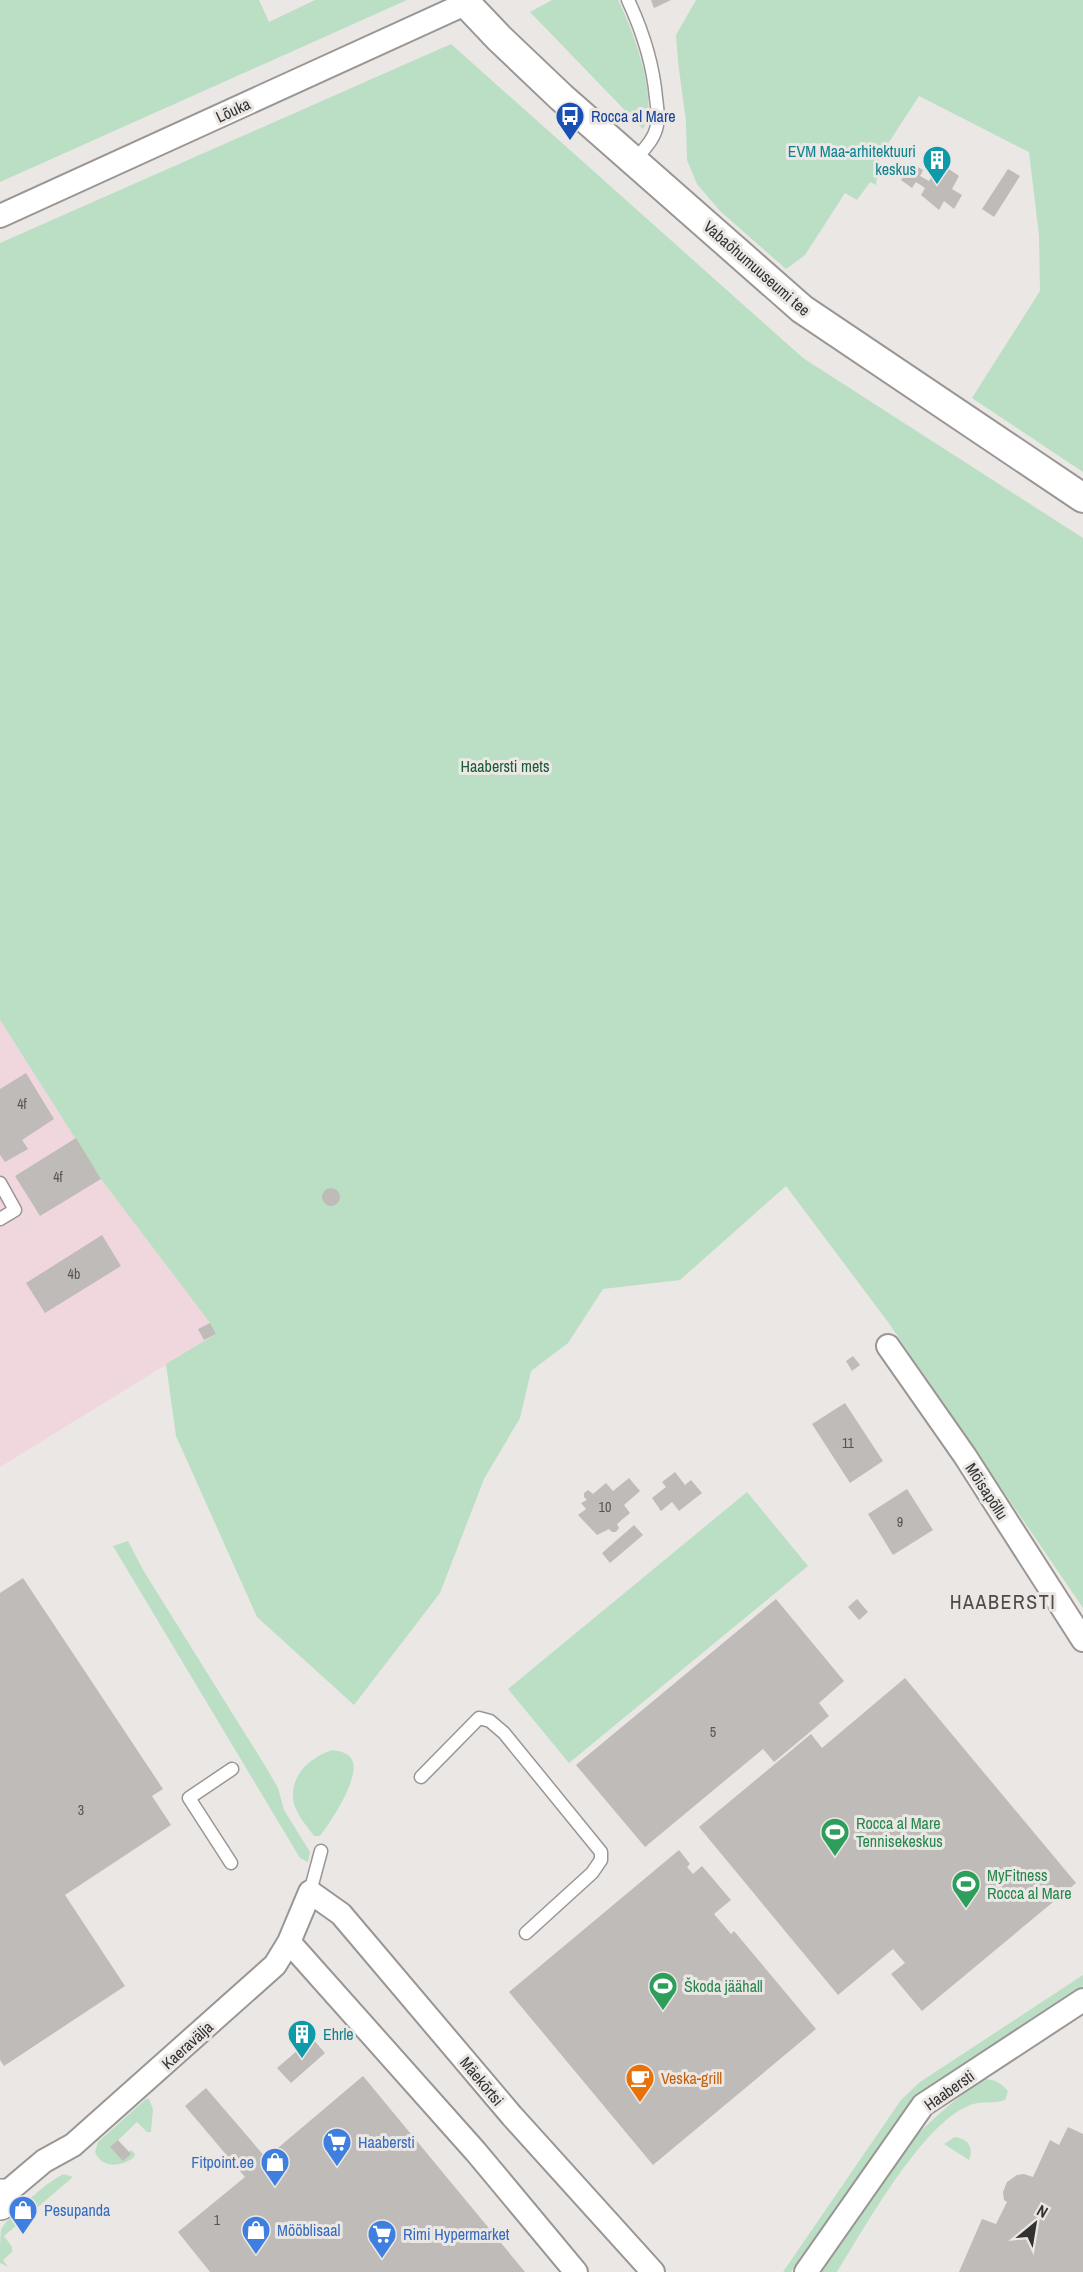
<svg xmlns="http://www.w3.org/2000/svg" width="1083" height="2272" font-family="'Archivo Narrow',sans-serif">
<style>
.industrial{fill:#f0d7de}
.green{fill:#badfc5}
.building{fill:#bebbb8}
.lines{fill:none;stroke-linecap:round;stroke-linejoin:round}
.service-casing{stroke:#9a9694;stroke-width:15}
.minor-casing{stroke:#9a9694;stroke-width:26}
.tertiary-casing{stroke:#9a9694;stroke-width:32}
.secondary-casing{stroke:#9a9694;stroke-width:36}
.service{stroke:#fff;stroke-width:12}
.minor{stroke:#fff;stroke-width:22}
.tertiary{stroke:#fff;stroke-width:28}
.secondary{stroke:#fff;stroke-width:33}
.labels{text-anchor:middle;dominant-baseline:central;stroke-width:6;stroke-linejoin:round;paint-order:stroke}
.number-label{font-size:14px;fill:#565453}
.street-label{font-size:16px;fill:#333231;stroke:#ebe7e5}
.transit-label{font-size:16px;fill:#164399;stroke:#ebe7e5;text-anchor:start}
.culture-label{font-size:16px;fill:#0d838f;stroke:#ebe7e5;text-anchor:end}
.park-label{font-size:16px;fill:#195c36;stroke:#ebe7e5}
.leisure-label{font-size:16px;fill:#27864d;stroke:#ebe7e5;text-anchor:start}
.food-label{font-size:16px;fill:#c56008;stroke:#ebe7e5;text-anchor:start}
.shop-label{font-size:16px;fill:#366cbe;stroke:#ebe7e5;text-anchor:start}
.quarter-label{font-size:20px;letter-spacing:1.5px;fill:#4f4b4a;stroke:#ebe7e5}
</style>
<rect width="100%" height="100%" fill="#ebe7e5"/>
<path class="industrial" d="M0,1020L101,1179L210,1323L216,1334L0,1467Z"/>
<path class="green" d="M0,0H259L269,22L315,0H407L0,182Z
M552,0H618C632,27 660,101 643,129L530,12Z
M696,0H1083V472L972,398L1040,291L1039,235L1029,152L919,96L880,156L876,185L870,182L857,200L845,193L805,255L786,269L720,211L697,184L687,160L686,121L678,62L676,35Z
M451,44L803,358L1083,538V1608L888,1322L786,1186L680,1280L603,1289L568,1343L531,1371L520,1418L484,1479L440,1593L354,1705L257,1617L176,1436L166,1364L216,1334L210,1323L101,1179L0,1020V243Z
M747,1492L808,1566L569,1763L508,1689Z
M128,1541L143,1570L264,1764L278,1788L284,1810L310,1852L308,1862L300,1858L113,1546Z
M332,1750C340,1751 349,1753 352,1760C361,1777 330,1823 320,1836H314C306,1825 294,1812 293,1798C291,1774 311,1757 332,1750Z
M1083,1975V1986L917,2095L904,2110L791,2272H783L901,2100L920,2082Z
M981,2079C994,2079 999,2081 1008,2091L1005,2100C994,2104 984,2101 973,2104C924,2119 864,2229 837,2272H818C849,2227 878,2178 915,2137C935,2116 958,2098 981,2079Z
M146,2099H149L153,2109L151,2132H147L137,2122L111,2147L129,2152L131,2150L135,2154L134,2157C122,2167 102,2169 95,2152L98,2142Z
M955,2137C968,2139 974,2147 969,2160L944,2144Z
M64,2174L73,2177L4,2236L12,2247V2252L3,2260L8,2267L0,2263C0,2253 0,2239 1,2230C7,2217 50,2179 64,2174Z"/>
<path class="building" d="M651,0H671L654,8Z
M911,163L923,170L920,176L929,181L940,163L959,176L952,189L962,195L954,209L944,201L939,210L921,195L925,188L916,182L912,188L901,180Z
M1008,169L1020,176L994,217L982,209Z
M26,1073L54,1119L22,1140L28,1149L5,1162L0,1155V1089Z
M76,1138L101,1179L40,1216L15,1176Z
M322 1197a9 9 0 1 1 18 0a9 9 0 1 1-18 0Z
M102,1235L121,1266L45,1313L26,1283Z
M210,1323L216,1334L204,1340L198,1329Z
M853,1356L860,1365L852,1371L846,1361Z
M845,1403L883,1461L850,1483L812,1424Z
M675,1472L685,1485L691,1480L702,1493L679,1511L672,1502L661,1511L652,1498L666,1487L662,1482Z
M629,1478L640,1491L624,1505L630,1513L617,1524L619,1528L616,1532H612L609,1529L597,1535L578,1515L586,1509L581,1503L587,1500L584,1497V1493L588,1490L593,1494L606,1483L613,1491Z
M907,1489L933,1530L893,1555L868,1514Z
M634,1525L643,1535L610,1563L602,1553Z
M23,1578L163,1789L152,1796L171,1825L65,1895L125,1986L4,2066L0,2060V1593Z
M776,1599L844,1681L819,1703L829,1716L774,1762L763,1749L645,1847L576,1765Z
M857,1599L868,1612L859,1620L848,1607Z
M905,1678L1076,1883L922,2011L891,1974L905,1963L893,1949L838,1995L699,1827L811,1734L822,1748Z
M679,1850L690,1864L687,1867L693,1874L702,1866L731,1900L714,1914L731,1934L734,1931L816,2029L653,2165L509,1992Z
M312,2038L325,2053L291,2083L277,2068Z
M363,2076L525,2272H210L178,2232L245,2177L185,2106L206,2088L266,2158Z
M1068,2127L1083,2134V2272H959L982,2219L996,2224L1007,2202L1004,2200L1003,2192L1007,2182L1017,2175L1024,2174L1033,2177L1050,2140L1059,2145Z
M118,2140L131,2154L123,2161L110,2147Z"/>
<g class="lines">
<g class="service-casing">
<path id="service" d="M628,0C643,32 653,63 656,98C657,106 659,117 657,125C655,139 643,150 635,160
M0,1183L15,1210L0,1219
M421,1777L479,1718L490,1721L504,1733L601,1852V1860L592,1873L526,1933
M231,1863L189,1798L232,1769
M310,1892L321,1851"/>
</g>
<g class="minor-casing">
<path id="minor" d="M0,216L465,4
M888,1346L965,1456L1083,1640
M289,1942L476,2152L576,2272
M0,2198L44,2161L73,2145L275,1965L289,1942L310,1892L341,1914L512,2116L653,2272
M806,2272L923,2105L1083,2000"/>
</g>
<g class="tertiary-casing">
<path id="tertiary" d="M463,0L499,38L561,97L802,309L1083,498"/>
</g>
<g class="secondary-casing">
<path id="secondary" d="M0,2197L2,2196L0,2203"/>
</g>
<use href="#service" class="service"/>
<use href="#minor" class="minor"/>
<use href="#tertiary" class="tertiary"/>
<use href="#secondary" class="secondary"/>
</g>
<defs>
<g id="bus-pin" transform="scale(1.5)"><path d="M0 17L-7.5 6A9.5 9.5 0 1 1 7.5 6Z" fill="#1a4fb4" stroke="#ebe7e5"/><path d="M-5-6H5V4H4V6H2V4H-2V6H-4V4H-5ZM-3.5-4V0h7V-4ZM-3.5 1.2v1.5H-2V1.2ZM2 1.2v1.5H3.5V1.2Z" fill="#fff"/></g>
<g id="building-pin" transform="scale(1.5)"><path d="M0 17L-7.5 6A9.5 9.5 0 1 1 7.5 6Z" fill="#0f9aa8" stroke="#ebe7e5"/><path d="M-4-6H4V6H1V3H-1V6H-4ZM-2.5-4.3h1.7v1.8h-1.7ZM.8-4.3h1.7v1.8H.8ZM-2.5-1h1.7V.8h-1.7ZM.8-1h1.7V.8H.8Z" fill="#fff"/></g>
<g id="stadium-pin" transform="scale(1.5)"><path d="M0 17L-7.5 6A9.5 9.5 0 1 1 7.5 6Z" fill="#2e9e5b" stroke="#ebe7e5"/><path d="M0-5a6.5 5 0 1 0 0 10a6.5 5 0 1 0 0-10ZM-3.5-1.8h7v3.6h-7Z" fill="#fff"/></g>
<g id="cafe-pin" transform="scale(1.5)"><path d="M0 17L-7.5 6A9.5 9.5 0 1 1 7.5 6Z" fill="#e8710a" stroke="#ebe7e5"/><path d="M-5.5-4.5H6V0H3Q3 3.5 0 3.5H-2.5Q-5.5 3.5-5.5 0ZM3-3.2v2h1.7v-2ZM-6 4.5H4V6H-6Z" fill="#fff"/></g>
<g id="supermarket-pin" transform="scale(1.5)"><path d="M0 17L-7.5 6A9.5 9.5 0 1 1 7.5 6Z" fill="#3f7fe0" stroke="#ebe7e5"/><path d="M-6-5.5h2.5l.6 2H6L4.5 2H-2.5L-4.4-4H-6ZM-1.5 3.2a1.3 1.3 0 1 0 .1 0ZM3 3.2a1.3 1.3 0 1 0 .1 0Z" fill="#fff"/></g>
<g id="shop-pin" transform="scale(1.5)"><path d="M0 17L-7.5 6A9.5 9.5 0 1 1 7.5 6Z" fill="#3f7fe0" stroke="#ebe7e5"/><path d="M-5-2.5h2.3a2.7 3.5 0 0 1 5.4 0H5L5.5 6h-11ZM-1.5-2.5h3a1.5 2.3 0 0 0-3 0Z" fill="#fff"/></g>
</defs>
<g fill-rule="evenodd">
<use href="#bus-pin" x="570" y="116"/>
<use href="#building-pin" x="937" y="160"/>
<use href="#stadium-pin" x="835" y="1832"/>
<use href="#stadium-pin" x="966" y="1884"/>
<use href="#stadium-pin" x="663" y="1986"/>
<use href="#building-pin" x="302" y="2034"/>
<use href="#cafe-pin" x="640" y="2078"/>
<use href="#supermarket-pin" x="337" y="2142"/>
<use href="#shop-pin" x="275" y="2162"/>
<use href="#shop-pin" x="23" y="2210"/>
<use href="#shop-pin" x="256" y="2230"/>
<use href="#supermarket-pin" x="382" y="2234"/>
</g>
<g class="labels">
<g class="number-label">
<text x="22" y="1104">4f</text>
<text x="58" y="1177">4f</text>
<text x="74" y="1274">4b</text>
<text x="848" y="1443">11</text>
<text x="605" y="1507">10</text>
<text x="900" y="1522">9</text>
<text x="713" y="1732">5</text>
<text x="81" y="1810">3</text>
<text x="217" y="2220">1</text>
</g>
<g class="street-label">
<text transform="translate(233 110) rotate(-25)">Lõuka</text>
<text transform="translate(757 268) rotate(41)">Vabaõhumuuseumi tee</text>
<text transform="translate(987 1491) rotate(57)">Mõisapõllu</text>
<text transform="translate(187 2045) rotate(-42)">Kaeravälja</text>
<text transform="translate(482 2081) rotate(50)">Mäekõrtsi</text>
<text transform="translate(949 2090) rotate(-35)">Haabersti</text>
</g>
<g class="transit-label">
<text x="591" y="116">Rocca al Mare</text>
</g>
<g class="culture-label">
<text x="916" y="151">EVM Maa-arhitektuuri<tspan x="916" dy="18">keskus</tspan></text>
<text x="323" y="2034" text-anchor="start">Ehrle</text>
</g>
<g class="park-label">
<text x="505" y="766">Haabersti mets</text>
</g>
<g class="leisure-label">
<text x="856" y="1823">Rocca al Mare<tspan x="856" dy="18">Tennisekeskus</tspan></text>
<text x="987" y="1875">MyFitness<tspan x="987" dy="18">Rocca al Mare</tspan></text>
<text x="684" y="1986">Škoda jäähall</text>
</g>
<g class="food-label">
<text x="661" y="2078">Veska-grill</text>
</g>
<g class="shop-label">
<text x="358" y="2142">Haabersti</text>
<text x="254" y="2162" text-anchor="end">Fitpoint.ee</text>
<text x="44" y="2210">Pesupanda</text>
<text x="277" y="2230">Mööblisaal</text>
<text x="403" y="2234">Rimi Hypermarket</text>
</g>
<g class="quarter-label">
<text x="1003" y="1601">HAABERSTI</text>
</g>
</g>
<g transform="translate(1035 2224) rotate(30)" stroke="#ebe7e5" stroke-width="4.5" paint-order="stroke">
<path d="M0-4.5L10 22L0 15L-10 22Z" fill="#333231"/>
<text y="-9" font-size="16" font-weight="bold" text-anchor="middle" fill="#333231">N</text>
</g>
</svg>
